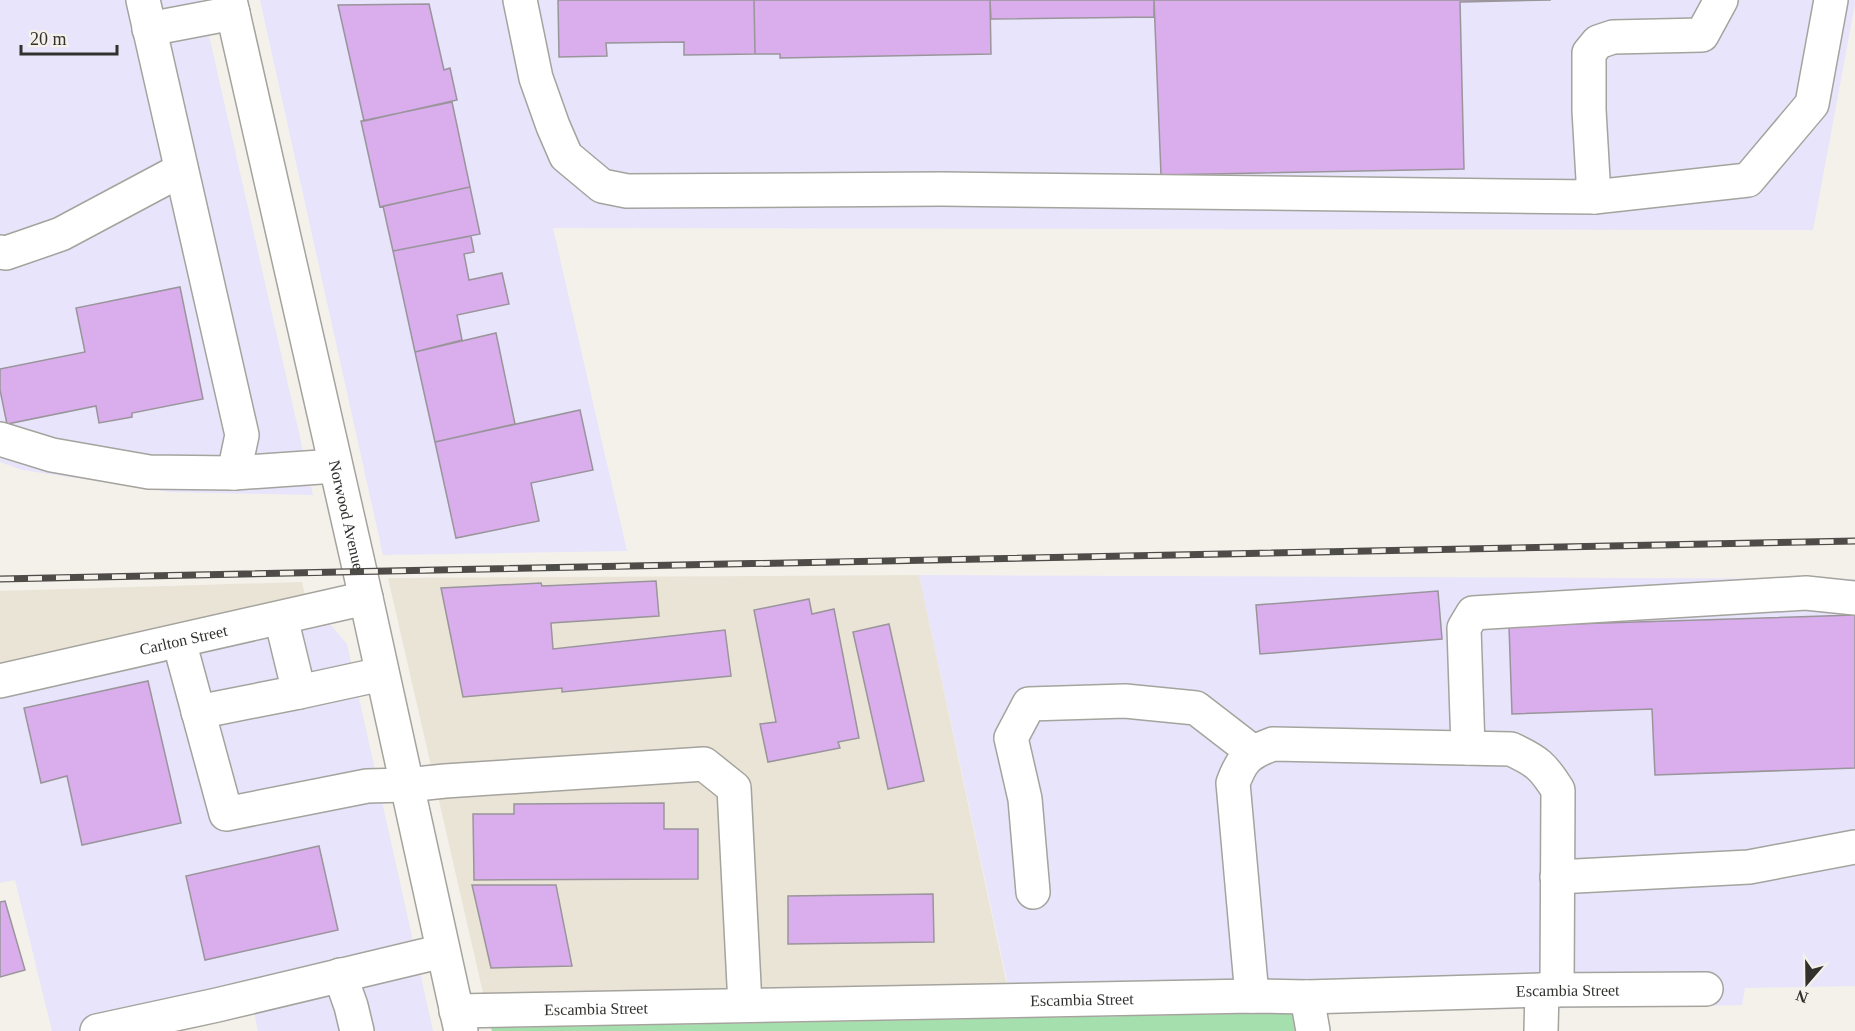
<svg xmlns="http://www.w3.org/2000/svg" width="1855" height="1031" font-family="Georgia,serif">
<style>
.commercial{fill:#e7e4fb}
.built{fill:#eae4d7}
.green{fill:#a6dfae}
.building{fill:#daaeed;stroke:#99959a;stroke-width:1.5}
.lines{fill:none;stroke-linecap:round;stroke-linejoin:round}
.minor-casing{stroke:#a5a39d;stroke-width:36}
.major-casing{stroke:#a5a39d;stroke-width:36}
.minor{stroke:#fff;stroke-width:33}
.major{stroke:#fff;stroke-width:33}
.rail-casing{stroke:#4e4c49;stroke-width:7}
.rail{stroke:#f4f1eb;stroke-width:4.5;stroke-dasharray:14;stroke-linecap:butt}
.labels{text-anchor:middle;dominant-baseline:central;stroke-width:5;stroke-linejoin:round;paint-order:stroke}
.street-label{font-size:16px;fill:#32312e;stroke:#f4f1eb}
</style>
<rect width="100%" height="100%" fill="#f4f1eb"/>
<path class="commercial" d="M0,0H201L313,495L170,492L22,470L0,462Z
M260,0H1855V4L1813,230L553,228L627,551L383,555Z
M919,575L1855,579V986L1745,988L1742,1005L1015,1018Z
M305,595L347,644L433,1031H258L254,1012L166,1031H52L15,880L0,883V663Z"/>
<path class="built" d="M919,575L1014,1018L491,1028L388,578Z
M302,582L305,595L0,663V591Z"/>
<path class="green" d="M1292,1013L1295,1031H492L491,1028Z"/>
<path class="building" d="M558,0H754L755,54L684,55V42L606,43L607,56L559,57Z
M754,0H990L991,54L780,58V54H755Z
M990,0H1154V17L991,19Z
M1154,0H1551L1460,2L1464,169L1161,175Z
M429,4L444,70L450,68L457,100L364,121L338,5Z
M452,102L470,187L380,207L361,121Z
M470,187L480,234L393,251L383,206Z
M471,236L474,252L464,254L469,280L502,273L509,304L457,315L462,340L415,352L393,251Z
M180,287L203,399L132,413V417L99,423L96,406L7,424L0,390V369L85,352L76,308Z
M496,333L515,424L435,442L415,352Z
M580,410L593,470L531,483L539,521L456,538L435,442Z
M656,581L659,616L551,623L553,649L725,630L731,676L562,692V688L463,697L441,588L541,583L542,586Z
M1438,591L1442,639L1260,654L1256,605Z
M809,599L812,614L834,609L859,738L838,742L840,748L768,762L760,724L776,722L754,610Z
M1855,615V768L1655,775L1652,709L1512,714L1509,626Z
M889,624L924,781L888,789L853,632Z
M148,681L181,823L82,845L67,776L41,783L24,708Z
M664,803V829H698V879L474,880L473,814H514V804Z
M319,846L338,930L205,960L186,876Z
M472,885H556L572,966L491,968Z
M933,894L934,942L788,944V896Z
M5,901L25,970L0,977V902Z"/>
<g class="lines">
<g class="minor-casing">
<g id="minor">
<path d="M143,0L242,435L234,473"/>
<path d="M520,0L536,78L553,126L566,156L602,186L627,191L942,189L1594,197L1589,110V53L1598,42L1613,37L1702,35L1721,0"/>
<path d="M149,29L233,13"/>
<path d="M1594,197L1748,180L1812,104L1831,0"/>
<path d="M0,252L6,253L61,234L181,170"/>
<path d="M0,439L52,455L149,472L234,473L335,466"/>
<path d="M179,641L226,814L367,786L407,785L445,781L704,764L734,788L745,1005"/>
<path id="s1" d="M0,681L366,598"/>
<path d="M299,692L382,674"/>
<path d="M198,712L299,692L281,618"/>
<path d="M1468,748L1464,628L1473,613L1806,593L1855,598"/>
<path d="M1557,877L1749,867L1855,847"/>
<path d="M1033,892L1025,799L1011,738L1029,704L1125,701L1196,708L1253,752"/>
<path d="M340,975L351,1006L357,1031"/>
<path d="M1252,996L1233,783C1242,759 1248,753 1273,744L1511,749C1537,761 1543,766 1558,790L1557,990"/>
<path d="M1307,997L1313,1031"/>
<path id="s2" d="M456,1011L1252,996L1307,997L1542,990L1706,989"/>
<path d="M97,1031L217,1005L443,951"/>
<path d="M1541,1031L1542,990"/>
</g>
</g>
<g class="major-casing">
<g id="major">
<path id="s3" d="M230,0L366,598L461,1031"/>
</g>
</g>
<use href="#minor" class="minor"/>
<use href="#major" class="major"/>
<g class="rail-casing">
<path id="rail" d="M0,579L1855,541"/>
</g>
<use href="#rail" class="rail"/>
</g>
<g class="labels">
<g class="street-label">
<text stroke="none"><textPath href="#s3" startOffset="528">Norwood Avenue</textPath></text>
<text stroke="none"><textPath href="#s1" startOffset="188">Carlton Street</textPath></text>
<text stroke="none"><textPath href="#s2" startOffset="1112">Escambia Street</textPath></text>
<text stroke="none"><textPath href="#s2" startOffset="626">Escambia Street</textPath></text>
<text stroke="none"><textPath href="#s2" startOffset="140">Escambia Street</textPath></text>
</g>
</g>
<g transform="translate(1807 983) rotate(200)" stroke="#f4f1eb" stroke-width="4.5" paint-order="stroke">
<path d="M0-4.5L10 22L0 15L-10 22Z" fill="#32312e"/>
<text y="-9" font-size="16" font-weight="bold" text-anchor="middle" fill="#32312e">N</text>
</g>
<path d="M21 45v9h96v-9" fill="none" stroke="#32312e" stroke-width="3"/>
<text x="30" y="45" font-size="18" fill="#32312e" stroke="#f4f1eb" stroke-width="4.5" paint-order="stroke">20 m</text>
</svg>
